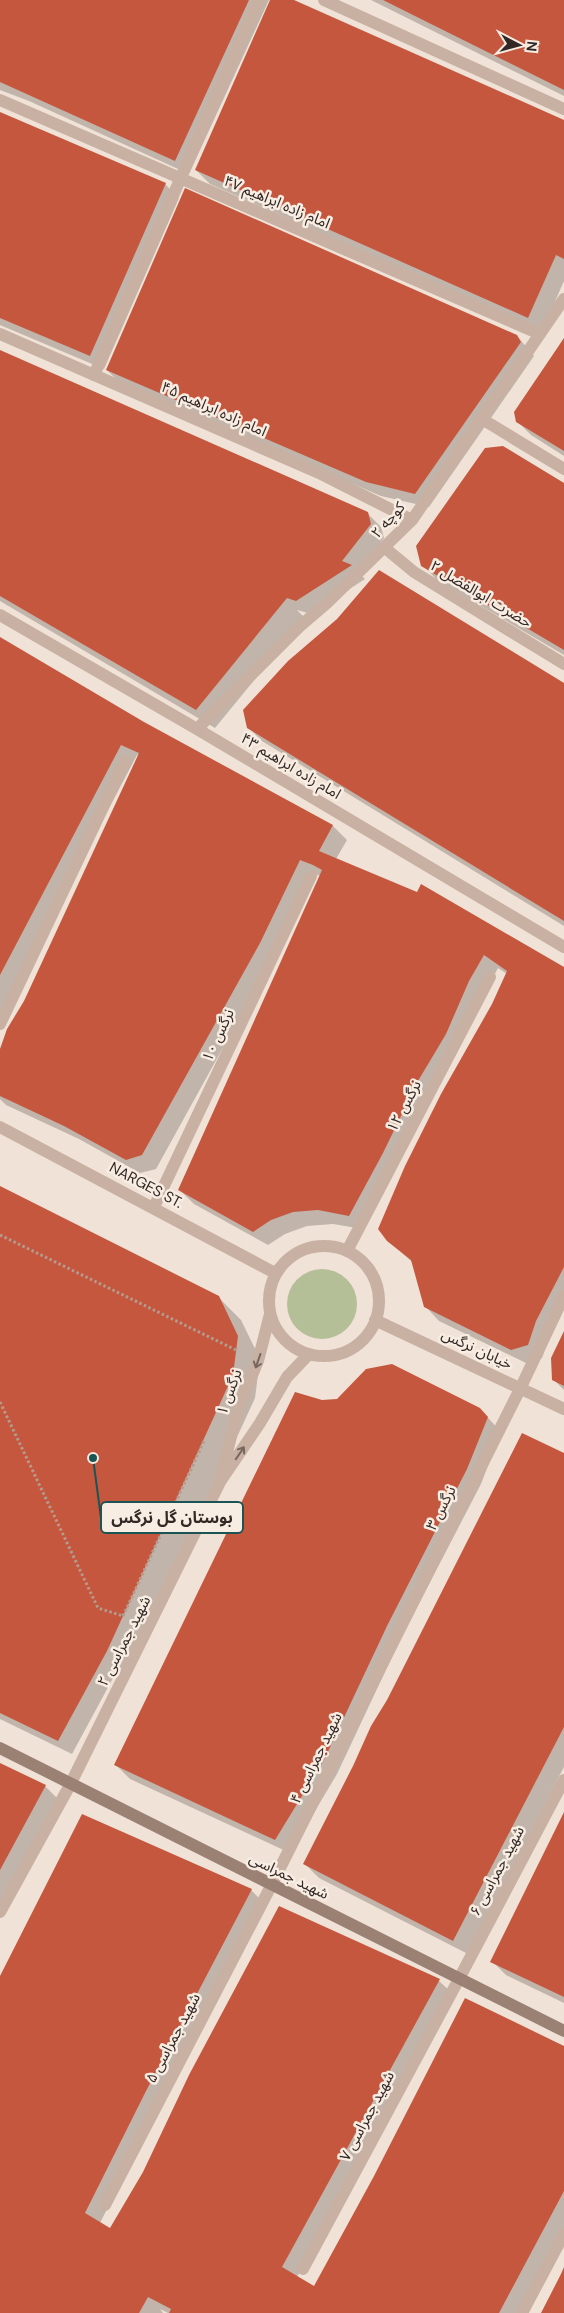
<svg xmlns="http://www.w3.org/2000/svg" width="564" height="2313" font-family="'DM Sans','Noto Sans Arabic',sans-serif">
<style>
.green{fill:#b4bf97}
.shadow{fill:#0003}
.building{fill:#c6573f}
.lines{fill:none;stroke-linecap:round;stroke-linejoin:round}
.path{stroke:#b49b8d;stroke-width:3;stroke-dasharray:2.5 2.5;stroke-linecap:butt}
.lane{stroke:#c8b1a3;stroke-width:12}
.street{stroke:#c8b1a3;stroke-width:12}
.secondary{stroke:#9b8074;stroke-width:12}
.oneway{stroke:#76665e}
.labels{text-anchor:middle;dominant-baseline:central;stroke-width:5;stroke-linejoin:round;paint-order:stroke}
.street-label{font-size:15px;fill:#332825;stroke:#f8ede2}
.leader{fill:none;stroke:#1b5454;stroke-width:2}
.callout-dot{fill:#1b5454;stroke:#f8ede2;stroke-width:2}
.callout{fill:#f8ede2;stroke:#1b5454;stroke-width:2}
.callout-label{font-size:16px;text-anchor:middle;font-weight:bold;fill:#332825}
</style>
<rect width="100%" height="100%" fill="#f0e2d6"/>
<path class="green" d="M287 1304a35 35 0 1 1 70 0a35 35 0 1 1-70 0Z"/>
<path class="shadow" d="M0,0H269L189,174L29,101L0,90Z
M272,0H291L564,121V281L542,331L210,184L196,170Z
M371,0H564V96Z
M0,113L165,184L179,198L104,369L0,325Z
M517,336L534,356L429,507L381,496L121,384L107,370Z
M564,338V456L531,435L517,421Z
M0,351L367,513L381,527L384,538L358,572L365,579L311,614L297,610L305,618L215,728L0,601Z
M564,485V655L437,580L423,565Z
M0,639L144,723L333,826L347,840L336,859L564,969V1307L550,1335L542,1358L526,1363L439,1321L425,1306L413,1263L388,1240L507,974L498,968L363,1229L333,1224L307,1226L285,1234L268,1245L194,1204L180,1190L321,876L314,874L273,957L156,1169L140,1173L79,1139L6,1105L0,1099V1049L25,1002L139,756L137,755L0,1015Z
M564,685V926L262,741L248,727Z
M0,1187L218,1297L241,1320L260,1359L255,1398L129,1672L119,1667L72,1754L0,1719Z
M564,1334V1390L553,1379Z
M322,1402L480,1409L501,1432L481,1484L400,1640L337,1774L290,1853L130,1779L116,1765Z
M564,1455V1767L468,1954L319,1878L305,1864L354,1767Z
M0,1764L45,1786L59,1800L0,1909Z
M564,1816V2003L506,1975L492,1961Z
M251,1890L265,1904L159,2105L100,2223L111,2230L144,2173L280,1908L439,1981L453,1994L297,2277L314,2288L564,2049V2230L520,2313H168L160,2309L163,2313H0V1979Z"/>
<path class="building" d="M0,0H249L175,161L0,82Z
M270,0H294L564,120V259L556,255L528,318L195,170Z
M383,0H564V90L433,25Z
M0,112L166,183L90,356L0,318Z
M185,188L517,335L521,342L415,494L366,482L106,370Z
M564,338V451L516,422L514,412Z
M0,350L368,512L371,524L342,561L352,565L296,601L287,598L196,710L0,596Z
M503,446L564,483V650L421,566L416,546L485,448Z
M379,570L564,683V921L247,728L243,710L288,661L337,619Z
M0,637L144,722L333,825L319,851L417,892L421,884L564,967V1267L536,1321L528,1345L511,1350L424,1307L411,1260L387,1241L378,1229L405,1166L441,1094L492,1004L507,971L484,955L469,981L446,1034L418,1081L383,1153L349,1216L318,1210L293,1212L271,1220L253,1232L178,1190L322,870L313,865L300,860L260,943L142,1155L126,1160L64,1126L0,1096V1049L7,1029L24,1001L139,753L121,745L0,975Z
M0,1186L219,1296L238,1336L233,1375L107,1651L58,1741L0,1713Z
M564,1331V1386L552,1380L551,1358Z
M392,1364L480,1408L488,1417L467,1469L387,1626L324,1760L275,1840L114,1765L295,1392L322,1400L337,1399L366,1369Z
M522,1433L564,1453V1727L453,1941L303,1864L353,1766L371,1726L387,1700Z
M0,1763L46,1785L0,1870Z
M564,1812V1997L490,1962Z
M82,1814L252,1889L146,2091L85,2213L110,2228L143,2172L189,2075L279,1906L440,1979L282,2267L314,2286L374,2176L465,1998L564,2046V2191L499,2313H169L171,2309L148,2297L139,2313H0V1976Z
M564,2267V2313H541L561,2274Z"/>
<g class="lines">
<path class="path" d="M0,1235L238,1351
M0,1402L98,1608L123,1616
M123,1616L204,1441"/>
<path class="lane" d="M324,0L564,109
M94,375L259,0
M0,1024L125,761
M154,1207L311,876
M347,1251L490,977
M521,1387L564,1296
M105,2205L271,1886
M303,2269L460,1977
M522,2313L564,2234"/>
<path class="street" d="M0,100L540,334
M0,334L319,473L412,520
M482,419L564,469
M385,548L414,572L564,664
M0,615L197,729L564,947
M197,729L299,627L327,603L412,520L564,299
M0,1127L275,1273
M269 1301a55 55 0 1 1 110 0a55 55 0 1 1-110 0Z
M270,1314L258,1361L237,1411L220,1482L260,1423L287,1377L309,1354
M375,1320L564,1409
M271,1886L521,1387
M0,1912L70,1785L220,1482
M460,1977L564,1780"/>
<path class="secondary" d="M0,1748L564,2031"/>
</g>
<defs><path id="oneway-shaft" d="M-6 0H5M1.5-3L5.5 0L1.5 3" fill="none" stroke-width="1.6" stroke-linecap="round" stroke-linejoin="round" transform="scale(1.25)"/></defs>
<g class="oneway">
<use href="#oneway-shaft" transform="translate(258 1361) rotate(109)"/>
<use href="#oneway-shaft" transform="translate(240 1453) rotate(-56)"/>
</g>
<g class="labels">
<g class="street-label">
<text transform="translate(277 202) rotate(23)">امام زاده ابراهیم ۴۷</text>
<text transform="translate(214 409) rotate(24)">امام زاده ابراهیم ۴۵</text>
<text transform="translate(388 520) rotate(-48)">کوچه ۲</text>
<text transform="translate(481 594) rotate(31)">حضرت ابوالفضل ۲</text>
<text transform="translate(291 766) rotate(31)">امام زاده ابراهیم ۴۳</text>
<text transform="translate(218 1035) rotate(-65)">نرگس ۱۰</text>
<text transform="translate(404 1106) rotate(-62)">نرگس ۱۲</text>
<text transform="translate(146 1185) rotate(28)">NARGES ST.</text>
<text transform="translate(477 1349) rotate(25)">خیابان نرگس</text>
<text transform="translate(229 1392) rotate(-70)">نرگس ۱</text>
<text transform="translate(441 1508) rotate(-63)">نرگس ۳</text>
<text transform="translate(124 1641) rotate(-63)">شهید جمراسی ۲</text>
<text transform="translate(316 1758) rotate(-64)">شهید جمراسی ۴</text>
<text transform="translate(497 1871) rotate(-62)">شهید جمراسی ۶</text>
<text transform="translate(289 1876) rotate(26)">شهید جمراسی</text>
<text transform="translate(173 2038) rotate(-62)">شهید جمراسی ۵</text>
<text transform="translate(367 2116) rotate(-62)">شهید جمراسی ۷</text>
</g>
</g>
<path class="leader" d="M93 1458L101 1518"/>
<circle class="callout-dot" cx="93" cy="1458" r="5"/>
<rect class="callout" x="101" y="1502" width="142" height="31" rx="5"/>
<g class="callout-label">
<text x="172" y="1523">بوستان گل نرگس</text>
</g>
<g transform="translate(519 45) rotate(96)" stroke="#f8ede2" stroke-width="4" paint-order="stroke">
<path d="M0-4L9 19L0 12L-9 19Z" fill="#332825"/>
<text y="-8" font-size="14" font-weight="bold" text-anchor="middle" fill="#332825">N</text>
</g>
</svg>
